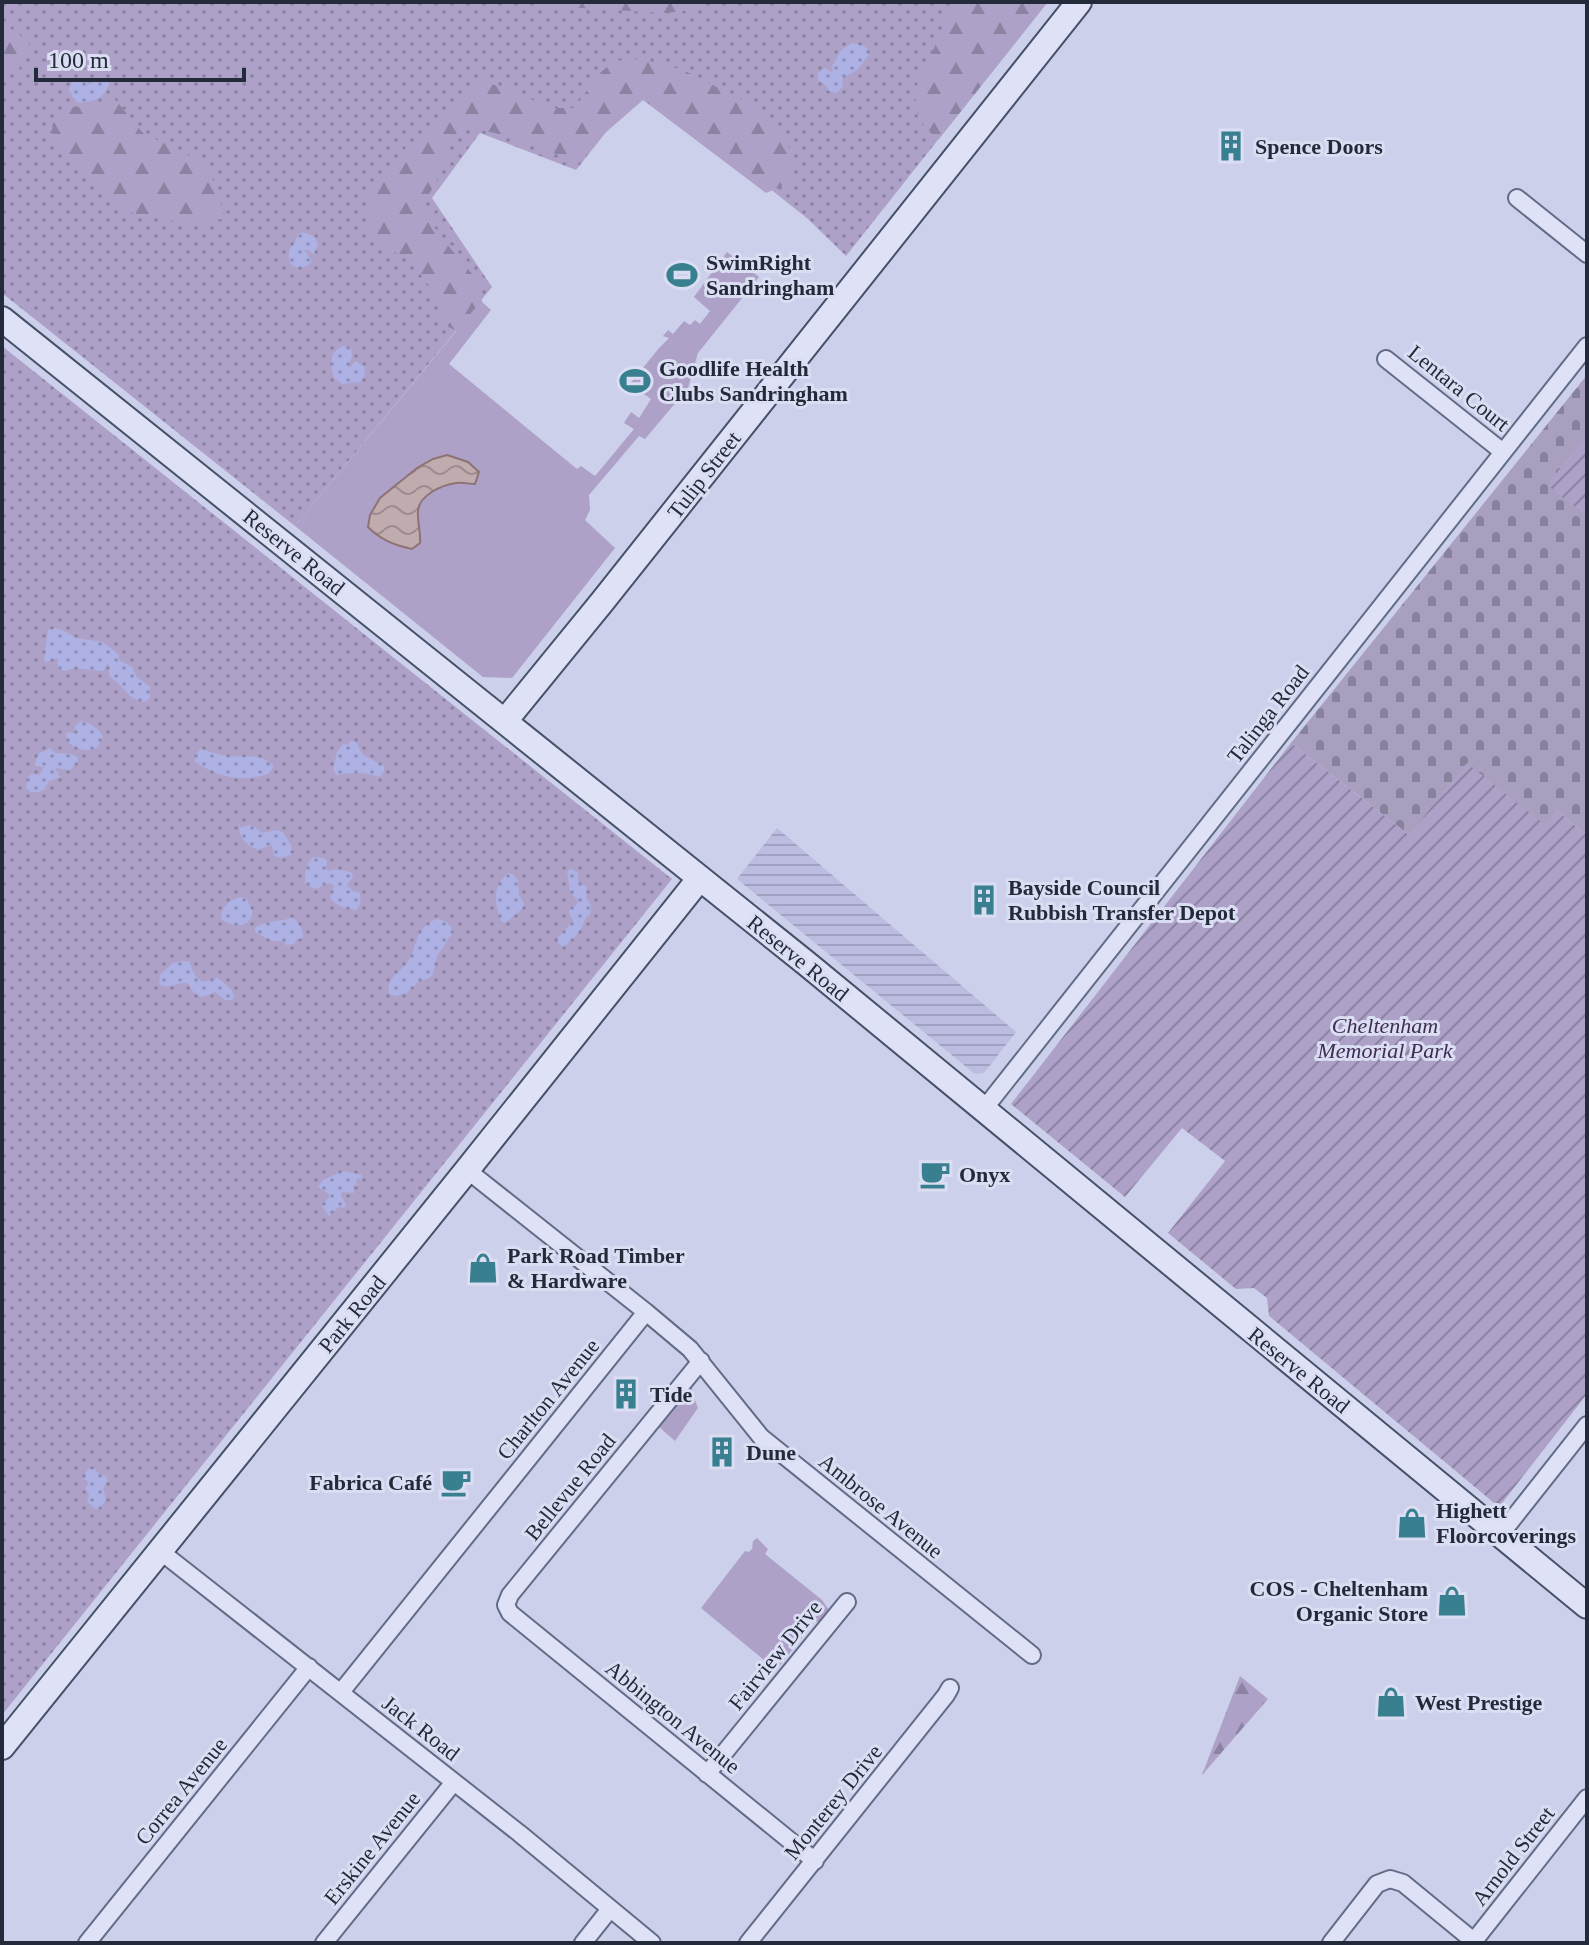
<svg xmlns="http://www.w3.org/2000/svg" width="1589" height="1945" font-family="'Times New Roman',serif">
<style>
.farmland{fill:url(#farmland-rules)}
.grass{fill:url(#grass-dots)}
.forest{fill:url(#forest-firs)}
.sand{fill:url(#sand-dots)}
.cemetery{fill:url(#cemetery-stones)}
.park{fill:#ada1c8}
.garden{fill:url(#garden-furrows)}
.water{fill:url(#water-waves);stroke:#8e7374;stroke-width:2}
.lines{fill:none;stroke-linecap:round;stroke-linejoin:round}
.street-casing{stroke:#626c87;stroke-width:20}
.secondary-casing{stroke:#455069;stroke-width:28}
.street{stroke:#dfe2f6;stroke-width:16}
.secondary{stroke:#dfe2f6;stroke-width:24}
.labels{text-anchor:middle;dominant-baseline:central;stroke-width:6;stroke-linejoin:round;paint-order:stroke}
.poi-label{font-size:22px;font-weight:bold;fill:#232a39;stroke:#dbdef3;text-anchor:start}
.street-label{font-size:22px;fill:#232a39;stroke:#dbdef3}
.park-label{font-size:22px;font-style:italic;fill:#3e2c53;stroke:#dbdef3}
</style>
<defs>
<pattern id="farmland-rules" width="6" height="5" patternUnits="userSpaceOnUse" patternTransform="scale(2)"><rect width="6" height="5" fill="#bcbbe0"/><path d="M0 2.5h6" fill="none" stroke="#a1a1c1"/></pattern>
<pattern id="grass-dots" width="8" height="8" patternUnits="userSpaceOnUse" patternTransform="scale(2)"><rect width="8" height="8" fill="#ada1c8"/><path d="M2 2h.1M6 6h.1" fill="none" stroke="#8c83a3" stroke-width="1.8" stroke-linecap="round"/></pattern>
<pattern id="forest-firs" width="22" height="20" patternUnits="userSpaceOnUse" patternTransform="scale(2)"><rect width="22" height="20" fill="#ada1c8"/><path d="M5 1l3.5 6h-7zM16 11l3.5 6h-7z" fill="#8c83a3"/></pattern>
<pattern id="sand-dots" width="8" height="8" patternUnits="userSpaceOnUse" patternTransform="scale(2)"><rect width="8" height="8" fill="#adb1e3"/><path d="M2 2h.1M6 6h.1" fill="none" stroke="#8c90b9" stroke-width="1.8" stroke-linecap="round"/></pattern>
<pattern id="cemetery-stones" width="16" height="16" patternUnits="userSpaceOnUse" patternTransform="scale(2)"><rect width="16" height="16" fill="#a99fbf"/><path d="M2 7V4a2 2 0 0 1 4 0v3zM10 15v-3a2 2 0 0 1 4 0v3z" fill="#89829c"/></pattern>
<pattern id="garden-furrows" width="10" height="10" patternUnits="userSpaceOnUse" patternTransform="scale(2)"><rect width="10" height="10" fill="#ada1c8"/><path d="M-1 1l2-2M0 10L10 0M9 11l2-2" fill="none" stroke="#8c83a3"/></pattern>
<pattern id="water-waves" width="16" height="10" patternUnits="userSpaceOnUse" patternTransform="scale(2)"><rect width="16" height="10" fill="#c0acae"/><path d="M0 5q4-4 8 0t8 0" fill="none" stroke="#9c8c8f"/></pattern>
</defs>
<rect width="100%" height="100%" fill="#ccd0eb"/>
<path class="farmland" d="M777,828L1016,1032L984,1073L975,1074L737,879Z"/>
<path class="grass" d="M2,2H1047L846,256L808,219L642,87L576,170L480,133L432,198L492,287L295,526L2,293Z
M2,346L672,879L2,1715Z"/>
<path class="forest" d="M546,2H706L699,9L665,13L545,6Z
M952,2H1048L939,139L926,129L918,114L914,91L935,46Z
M2,19L12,30L30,42L19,69L2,80Z
M637,59L681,69L754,106L792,151L790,183L766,193L643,100L574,160L495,133L461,127L448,149L445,167L428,196L424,211L439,235L480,283L483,312L462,334L445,325L435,294L412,262L367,236L370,194L407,146L421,136L456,102L482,80L553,108H575L596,77L613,61Z
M113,97L143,133L200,161L213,180L226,218L192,225L114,209L99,181L60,153L52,133L53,117L67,107H90Z
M1240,1676L1268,1699L1202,1775Z"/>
<path class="sand" d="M852,43C861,44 867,45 869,55L857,70L843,78L842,88L836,93L828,91L827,86L818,80V73L825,68L831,72L833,70L832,67L841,50Z
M80,78H87V85L102,79L108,80L109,84C103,100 95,101 78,103L73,97L69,90L71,83Z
M303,232L315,237L318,245L314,255L309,250H304L312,261C304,271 287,270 289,254C289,247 292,247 295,242C300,231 293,237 303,232Z
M344,346L351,348L352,356L348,367H351L355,361L364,366L365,375L360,382L342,384L334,378C330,365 329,350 344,346Z
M55,628L64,631L76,638L103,642L119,655V660L132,667L137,677L150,687V698L145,702C128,699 129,693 119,684C116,681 112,679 109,675L108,663L103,671H100L75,668L64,671L58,669V658L46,662L44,660L48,630Z
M82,721C90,723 101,730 103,737L97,748C86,753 67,749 66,734L69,732L76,734L75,726Z
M350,741L356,742L363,755L384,766V771L380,777C365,772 352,772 336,775L333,769L337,752L343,744L348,745Z
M50,748L55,753L71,754L77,757L78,762L70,770L55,768L60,777L49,781L44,790C36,793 32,794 26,788L28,777L32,774L39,775L44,767L36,766L35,764L38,754Z
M200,749C209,751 219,755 227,756C244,758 260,752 274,766L268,774C240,783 219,777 195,762V756Z
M249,825L255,827L262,833L277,830L283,832L291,845L292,854C285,858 280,859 274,855L272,845L258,850C247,845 241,841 239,828Z
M313,857L324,858L327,861L326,869L329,871C335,868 346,870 352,873L353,877L347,885L353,891L360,893C361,900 361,905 356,910C345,908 338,907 330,898L334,886L330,883L315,889L305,884C305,873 305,865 313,857Z
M571,869L578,872V882L587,887L586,897L591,906L590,914L586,917C583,929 574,940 563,947L558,943V938L573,921C570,914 566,913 572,906H576L578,901L570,891L567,871Z
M508,873L512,874L518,880L519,895L524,903L523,908L505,923L501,921C494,901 492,888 508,873Z
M240,897L246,898L253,911C250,929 236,927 222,920L221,914C226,904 229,900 240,897Z
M292,918C299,922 303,928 303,937L300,940L297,939L294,944L286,945L283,941H272L255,932V928C266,920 279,922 292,918Z
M436,919C445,920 450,923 453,932L437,956L433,974L429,978L418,982L407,993L395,996L389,994C385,975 406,970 411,956C419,937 416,930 436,919Z
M183,961H189C193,971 194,978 204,982L217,978C224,981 226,987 232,990L234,996L232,1000H225L215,992L202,997C195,994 192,992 189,984C179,980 170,991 159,984L160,975L173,963Z
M343,1171L362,1175L361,1180L358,1178L356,1180L357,1186L353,1185L354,1193L342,1192L341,1196L346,1205L344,1208L339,1207L329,1216L322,1206L329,1197V1194L318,1187L323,1180Z
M90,1468L95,1469L99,1474L106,1476L108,1480L103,1488L106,1499L100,1509H95L87,1501L89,1495L85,1488L89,1483L84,1479L85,1473Z"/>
<path class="cemetery" d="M1587,375V835L1557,811L1546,825L1409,835L1291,743Z"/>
<path class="park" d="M727,252L759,277L698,353L688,388L645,439L639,436L589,495L590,510L585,520L615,548L512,678L483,677L295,526L481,301L491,310L449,364L577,469L581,466L595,476L634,429L624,423L631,412L639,418L651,399L630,384L659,348L669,338L663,336L668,330L673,334L684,321L690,325L695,320L700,324L710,311L694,297Z
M691,1382L693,1395L698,1408L675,1441L659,1427L660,1422Z
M757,1538L768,1549L765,1554L822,1600L829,1610L819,1622L815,1621L776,1670L701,1608L745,1551L749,1552L752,1549L753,1541Z"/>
<path class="garden" d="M1587,434V516L1547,485Z
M1291,743L1409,835L1467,763L1545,825L1557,811L1587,835V1394L1499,1507L1269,1316L1267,1298L1254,1288L1236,1289L1168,1233L1225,1161L1182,1128L1125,1197L1011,1104Z"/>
<path class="water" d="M447,455L468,462L479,472L475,484C469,484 462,482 456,483C442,485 419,495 418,511C417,522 421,532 420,543L412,549C394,545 381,540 368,527L370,515L380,498L417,468L433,459Z"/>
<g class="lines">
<g class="street-casing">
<path id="street" d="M1517,198L1587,254
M1386,359L1503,452
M984,1109L1587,346
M646,1312L690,1349L761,1437L1032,1655
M701,1361L510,1595L506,1605L510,1613L815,1861
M1500,1535L1587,1425
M160,1551L519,1833L652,1943
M341,1692L646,1312L467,1170
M707,1774L847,1602
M1474,1941L1587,1798
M87,1943L309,1667
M324,1943L454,1782
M583,1943L610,1909
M748,1943L946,1695L950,1688
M1331,1943L1377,1884L1390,1879L1403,1883L1476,1943"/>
</g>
<g class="secondary-casing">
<path id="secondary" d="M2,319L806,963L1587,1606
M505,721L602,602L1079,2
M2,1747L467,1170L700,878"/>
</g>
<use href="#street" class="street"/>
<use href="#secondary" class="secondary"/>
</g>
<defs>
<g id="building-bare" transform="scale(2.4)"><path d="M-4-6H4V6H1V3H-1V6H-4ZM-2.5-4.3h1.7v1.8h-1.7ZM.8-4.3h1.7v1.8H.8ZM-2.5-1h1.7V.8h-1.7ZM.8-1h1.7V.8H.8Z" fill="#387f8f" stroke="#dbdef3" stroke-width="2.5" paint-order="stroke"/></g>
<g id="stadium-bare" transform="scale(2.4)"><path d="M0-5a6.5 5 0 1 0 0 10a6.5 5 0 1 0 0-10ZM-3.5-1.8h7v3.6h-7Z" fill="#387f8f" stroke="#dbdef3" stroke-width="2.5" paint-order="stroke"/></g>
<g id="cafe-bare" transform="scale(2.4)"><path d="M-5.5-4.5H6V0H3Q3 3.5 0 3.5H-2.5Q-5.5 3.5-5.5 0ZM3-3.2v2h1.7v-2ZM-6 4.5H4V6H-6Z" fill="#387f8f" stroke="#dbdef3" stroke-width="2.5" paint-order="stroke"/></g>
<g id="shop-bare" transform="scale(2.4)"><path d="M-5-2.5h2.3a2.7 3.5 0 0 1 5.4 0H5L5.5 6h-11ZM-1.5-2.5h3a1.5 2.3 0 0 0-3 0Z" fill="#387f8f" stroke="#dbdef3" stroke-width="2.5" paint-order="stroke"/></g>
</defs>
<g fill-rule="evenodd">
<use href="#building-bare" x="1231" y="146"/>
<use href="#stadium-bare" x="682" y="275"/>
<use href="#stadium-bare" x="635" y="381"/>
<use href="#building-bare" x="984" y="900"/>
<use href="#cafe-bare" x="935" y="1174"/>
<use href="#shop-bare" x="483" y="1268"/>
<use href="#building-bare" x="626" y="1394"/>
<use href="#building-bare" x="722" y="1452"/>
<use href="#cafe-bare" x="456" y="1482"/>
<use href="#shop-bare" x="1412" y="1523"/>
<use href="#shop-bare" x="1452" y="1601"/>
<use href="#shop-bare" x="1391" y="1702"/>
</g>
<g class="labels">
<g class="poi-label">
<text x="1255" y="146">Spence Doors</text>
<text x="706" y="262">SwimRight<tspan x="706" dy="25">Sandringham</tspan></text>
<text x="659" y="368">Goodlife Health<tspan x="659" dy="25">Clubs Sandringham</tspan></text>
<text x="1008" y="887">Bayside Council<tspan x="1008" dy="25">Rubbish Transfer Depot</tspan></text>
<text x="959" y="1174">Onyx</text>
<text x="507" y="1255">Park Road Timber<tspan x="507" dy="25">&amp; Hardware</tspan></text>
<text x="650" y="1394">Tide</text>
<text x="746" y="1452">Dune</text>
<text x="432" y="1482" text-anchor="end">Fabrica Café</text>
<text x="1436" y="1510">Highett<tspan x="1436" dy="25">Floorcoverings</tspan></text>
<text x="1428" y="1588" text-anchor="end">COS - Cheltenham<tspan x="1428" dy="25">Organic Store</tspan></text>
<text x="1415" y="1702">West Prestige</text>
</g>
<g class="street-label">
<text transform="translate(1459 388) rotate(39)">Lentara Court</text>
<text transform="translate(704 475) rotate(-52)">Tulip Street</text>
<text transform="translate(294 552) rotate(39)">Reserve Road</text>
<text transform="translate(1268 714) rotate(-52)">Talinga Road</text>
<text transform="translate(798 958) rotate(39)">Reserve Road</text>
<text transform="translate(352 1314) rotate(-51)">Park Road</text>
<text transform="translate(1299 1370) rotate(39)">Reserve Road</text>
<text transform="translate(548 1399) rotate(-51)">Charlton Avenue</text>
<text transform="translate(570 1487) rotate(-51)">Bellevue Road</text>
<text transform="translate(881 1506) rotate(39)">Ambrose Avenue</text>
<text transform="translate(775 1655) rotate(-51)">Fairview Drive</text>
<text transform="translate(673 1717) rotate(39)">Abbington Avenue</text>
<text transform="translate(421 1728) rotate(38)">Jack Road</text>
<text transform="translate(181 1791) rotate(-51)">Correa Avenue</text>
<text transform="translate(833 1802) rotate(-51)">Monterey Drive</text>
<text transform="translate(372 1848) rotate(-51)">Erskine Avenue</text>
<text transform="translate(1513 1856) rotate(-52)">Arnold Street</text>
</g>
<g class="park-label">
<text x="1385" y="1025">Cheltenham<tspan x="1385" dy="25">Memorial Park</tspan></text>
</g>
</g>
<rect width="1589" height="1945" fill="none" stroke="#232a39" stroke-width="8"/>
<path d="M36 68v12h208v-12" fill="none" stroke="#232a39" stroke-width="4"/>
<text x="48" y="68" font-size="24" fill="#232a39" stroke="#dbdef3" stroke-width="6" paint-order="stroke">100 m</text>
</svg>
